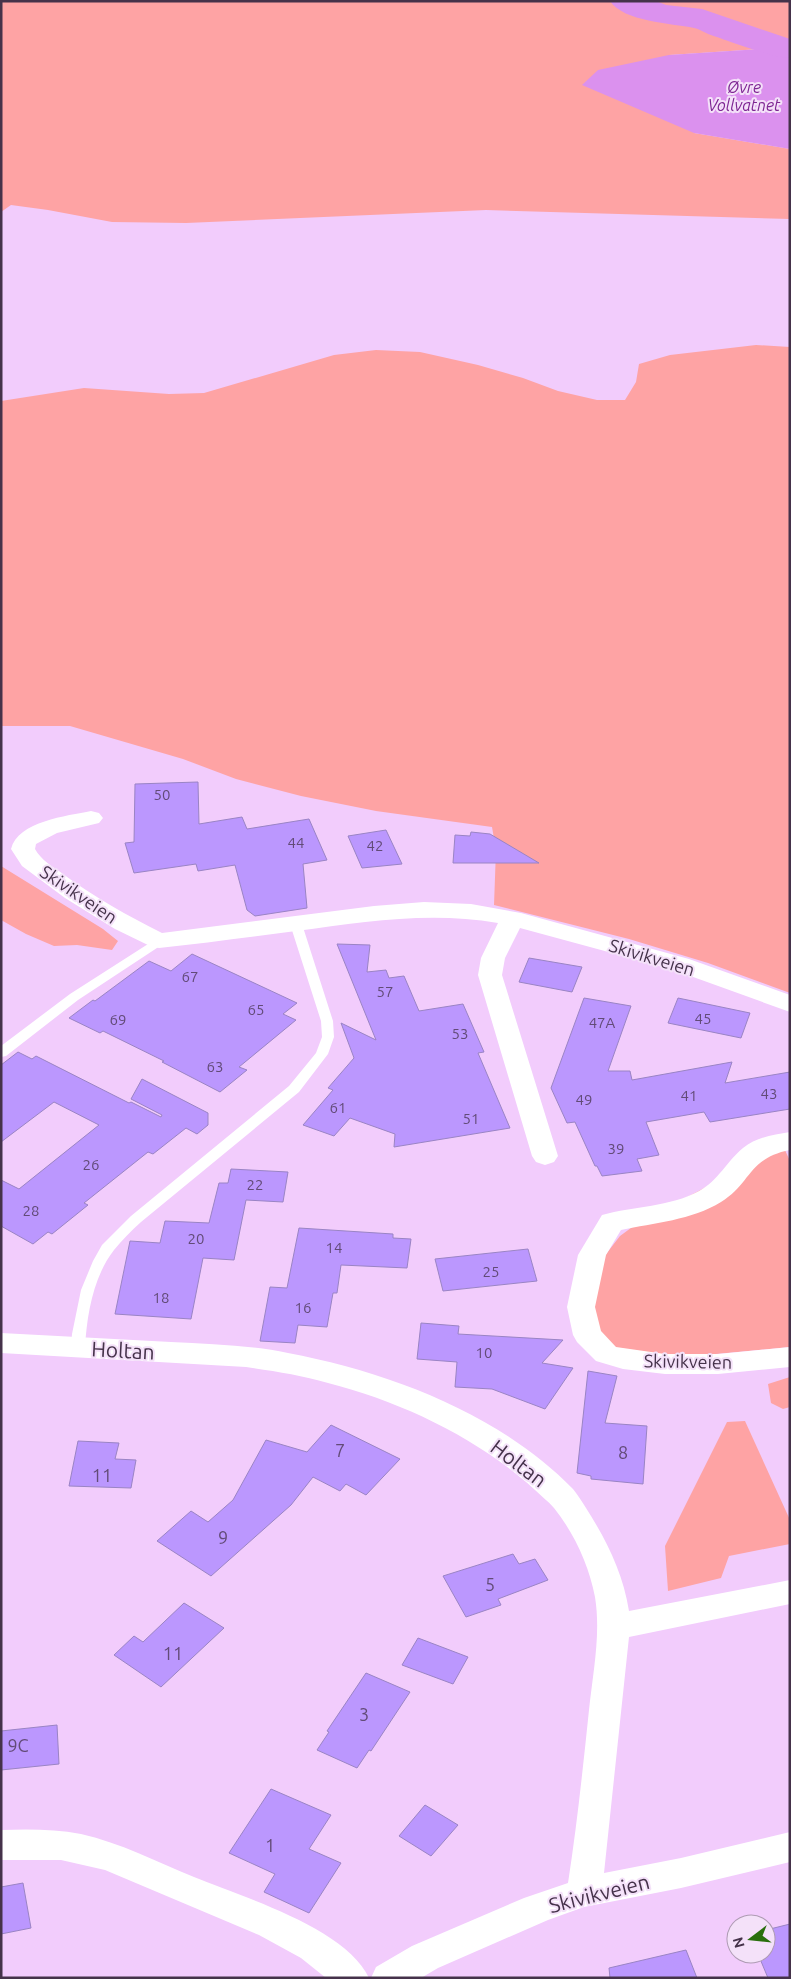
<svg xmlns="http://www.w3.org/2000/svg" width="791" height="1979" font-family="Ubuntu,sans-serif">
<style>
.green{fill:#fea3a4}
.water{fill:#db91ee}
.lines{fill:none;stroke-linecap:round;stroke-linejoin:round}
.river{fill:#db91ee;fill-rule:evenodd}
.building{fill:#bb97fe;stroke:#9a84c4}
.service{fill:#fff;fill-rule:evenodd}
.minor{fill:#fff;fill-rule:evenodd}
.labels{text-anchor:middle;dominant-baseline:central;stroke-width:4;stroke-linejoin:round;paint-order:stroke}
.number-label{font-size:15px;fill:#624b77}
.far-water-label{font-size:16px;font-style:italic;fill:#7e2693;stroke:#f4e1f9}
.street-label{font-size:18px;fill:#45324a;stroke:#f4e1f9}
.near-number-label{font-size:18px;fill:#624b77}
.near-street-label{font-size:21px;fill:#45324a;stroke:#f4e1f9}
</style>
<rect width="100%" height="100%" fill="#f2ccfc"/>
<path class="green" d="M1,1H790V47L669,55L694,133L790,149V219L486,210L186,223L112,222L48,210L11,205L1,212Z
M756,345L790,347V993L708,963L629,939L494,905L496,850L492,827L376,811L301,796L236,779L183,759L70,726H1V401L84,388L169,394L204,393L334,355L376,350L420,352L478,365L523,378L558,391L597,400H625L636,382L639,364L670,355Z
M1,866L103,929L118,941L112,950L77,945L54,946L26,934L1,920Z
M784,1148L790,1161V1347L673,1358L614,1349L601,1339L593,1301L603,1258L620,1236L635,1225L766,1155Z
M790,1377V1407L783,1409L771,1403L768,1384Z
M745,1421L790,1520V1544L729,1556L721,1578L668,1591L665,1546L727,1422Z"/>
<path class="water" d="M790,47V149L694,133L582,85L598,70L669,55Z"/>
<g class="lines">
<path class="river" d="M610,1H656L666,5L702,9L790,39V57C778,60 726,40 711,35C705,33 700,29 694,28C671,23 624,22 610,1Z"/>
</g>
<path class="building" d="M198,782L199,824L242,817L247,829L309,819L327,860L303,864L307,908L255,916L247,910L235,865L198,871L196,864L134,873L125,843L134,842L135,784Z
M386,830L402,864L362,868L348,836Z
M471,832L490,834L539,863H453L455,835L470,836Z
M337,944L370,945L367,972L386,970L389,978L404,976L419,1011L463,1004L484,1052L478,1053L510,1128L394,1147L395,1134L350,1118L334,1136L303,1125L333,1090L328,1088L354,1058L341,1023L376,1040Z
M192,954L297,1003L283,1014L296,1020L239,1067L247,1070L220,1092L162,1062L164,1061L103,1031L100,1033L69,1018L93,1000L95,1001L149,961L171,971Z
M529,958L582,967L572,992L519,982Z
M584,998L631,1006L608,1071H630L632,1080L732,1062L725,1083L790,1072V1109L710,1122L704,1112L646,1122L659,1155L637,1159L642,1171L602,1176L597,1166H595L575,1122L567,1123L551,1088Z
M678,998L750,1013L741,1038L668,1023Z
M18,1052L32,1059L36,1056L129,1103L131,1102L161,1117L162,1115L131,1099L142,1079L208,1113V1125L197,1134L186,1128L153,1154L148,1152L84,1203L88,1205L52,1234L48,1232L33,1244L1,1226V1180L19,1189L99,1125L54,1102L1,1142V1065Z
M231,1169L288,1172L283,1202L246,1200L234,1260L203,1258L191,1319L115,1314L130,1241L160,1243L165,1221L209,1223L219,1183H228Z
M299,1228L393,1234V1238L411,1239L407,1268L341,1265L337,1293H333L327,1327L298,1325L295,1343L260,1341L270,1287L287,1288Z
M528,1249L537,1281L443,1291L435,1259Z
M421,1323L459,1326L458,1334L563,1340L542,1363L573,1368L545,1409L492,1389L455,1387L457,1362L417,1359Z
M588,1371L617,1376L605,1423L647,1426L643,1484L591,1479V1476L577,1473Z
M331,1425L400,1459L366,1495L346,1484L340,1491L313,1477L291,1505L211,1576L157,1541L191,1511L208,1522L233,1500L266,1440L307,1452Z
M78,1441L119,1443L115,1459L136,1460L131,1488L69,1486Z
M513,1554L519,1564L535,1559L548,1580L498,1599L501,1605L466,1617L443,1576Z
M184,1603L224,1628L161,1687L114,1655L134,1636L143,1642Z
M418,1638L468,1657L453,1684L402,1665Z
M366,1673L410,1692L371,1751L369,1750L357,1768L317,1750L329,1732L327,1731Z
M57,1725L59,1764L1,1770V1731Z
M271,1789L331,1815L309,1849L341,1863L309,1913L264,1892L275,1874L229,1853Z
M425,1805L458,1825L431,1856L399,1836Z
M23,1883L31,1928L1,1934V1887Z
M790,1924V1978H768L758,1954H766V1930Z
M686,1950L697,1978H610L609,1968Z"/>
<g class="lines">
<path class="service" d="M296,920L302,924L333,1021L334,1037L328,1054L299,1092L141,1222C131,1231 122,1240 114,1250C93,1277 87,1315 85,1347L83,1351L78,1352L73,1351L71,1347L72,1334L81,1290L93,1261L102,1245L131,1216L289,1086L316,1053L322,1037L321,1021L290,924Z
M159,937L163,938L165,941L163,944L78,1000L6,1056L1,1057V1046L70,994Z"/>
<path class="minor" d="M91,811L99,813L103,818L99,823L57,833L36,844L35,849C41,860 53,867 63,874C94,897 128,916 162,933L374,906L424,902L471,904L521,913L689,959L790,995V1012L671,969L520,928L505,958L502,975L558,1156L554,1162L545,1165L536,1162L532,1156L478,975L481,958L498,923C428,911 365,922 296,931C250,937 205,943 159,948L150,946L115,929L65,898L22,866L11,849C18,821 67,816 91,811Z
M790,1132V1150C748,1158 751,1184 721,1202C692,1220 654,1223 621,1230L606,1255L595,1307L601,1331L616,1347L665,1354H718L790,1347V1367L718,1374H665L623,1369L596,1361L577,1342L573,1335L567,1307L578,1255L602,1215C634,1206 670,1207 699,1191C718,1181 727,1161 743,1148C756,1137 773,1135 790,1132Z
M1,1333C58,1336 114,1339 171,1342C210,1344 249,1345 288,1353C389,1372 500,1414 573,1489C578,1495 582,1502 586,1508C607,1541 623,1573 629,1611L790,1580V1604L629,1637L604,1873L681,1858L790,1832V1862L681,1888L584,1907L548,1920L438,1968L421,1978H371L376,1967L412,1946L524,1898L568,1883C577,1825 583,1767 589,1710C593,1672 601,1634 595,1597C589,1565 574,1533 554,1508C548,1501 541,1496 535,1490C478,1438 402,1402 328,1383C301,1375 274,1371 246,1367L1,1353Z
M1,1830C28,1829 55,1829 81,1834C121,1843 157,1862 194,1877C243,1897 346,1928 369,1978H326L301,1958L259,1935L105,1870L61,1860H1Z"/>
</g>
<g class="labels">
<g class="number-label">
<text x="162" y="794">50</text>
<text x="296" y="842">44</text>
<text x="375" y="845">42</text>
<text x="190" y="976">67</text>
<text x="385" y="991">57</text>
<text x="256" y="1009">65</text>
<text x="703" y="1018">45</text>
<text x="118" y="1019">69</text>
<text x="602" y="1022">47A</text>
<text x="460" y="1033">53</text>
<text x="215" y="1066">63</text>
<text x="769" y="1093">43</text>
<text x="689" y="1095">41</text>
<text x="584" y="1099">49</text>
<text x="338" y="1107">61</text>
<text x="471" y="1118">51</text>
<text x="616" y="1148">39</text>
<text x="91" y="1164">26</text>
<text x="255" y="1184">22</text>
<text x="31" y="1210">28</text>
<text x="196" y="1238">20</text>
<text x="334" y="1247">14</text>
<text x="491" y="1271">25</text>
<text x="161" y="1297">18</text>
<text x="303" y="1307">16</text>
<text x="484" y="1352">10</text>
</g>
<g class="far-water-label">
<text x="744" y="87">Øvre<tspan x="744" dy="18">Vollvatnet</tspan></text>
</g>
<g class="street-label">
<text transform="translate(79 894) rotate(34)">Skivikveien</text>
<text transform="translate(652 957) rotate(17)">Skivikveien</text>
<text transform="translate(688 1361) rotate(1)">Skivikveien</text>
</g>
<g class="near-number-label">
<text x="340" y="1450">7</text>
<text x="623" y="1452">8</text>
<text x="102" y="1475">11</text>
<text x="223" y="1537">9</text>
<text x="490" y="1584">5</text>
<text x="173" y="1653">11</text>
<text x="364" y="1714">3</text>
<text x="18" y="1745">9C</text>
<text x="270" y="1845">1</text>
</g>
<g class="near-street-label">
<text transform="translate(123 1350) rotate(3)">Holtan</text>
<text transform="translate(519 1463) rotate(37)">Holtan</text>
<text transform="translate(599 1893) rotate(-14)">Skivikveien</text>
</g>
</g>
<rect width="791" height="1979" fill="none" stroke="#45324a" stroke-width="5"/>
<g transform="translate(751 1939) rotate(254)"><circle r="24" fill="#f4e1f9" stroke="#ae9bb3"/>
<path d="M0-4L9 19L0 12L-9 19Z" fill="#296f0d"/>
<text y="-8" font-size="14" font-weight="bold" text-anchor="middle" fill="#45324a">N</text>
</g>
</svg>
